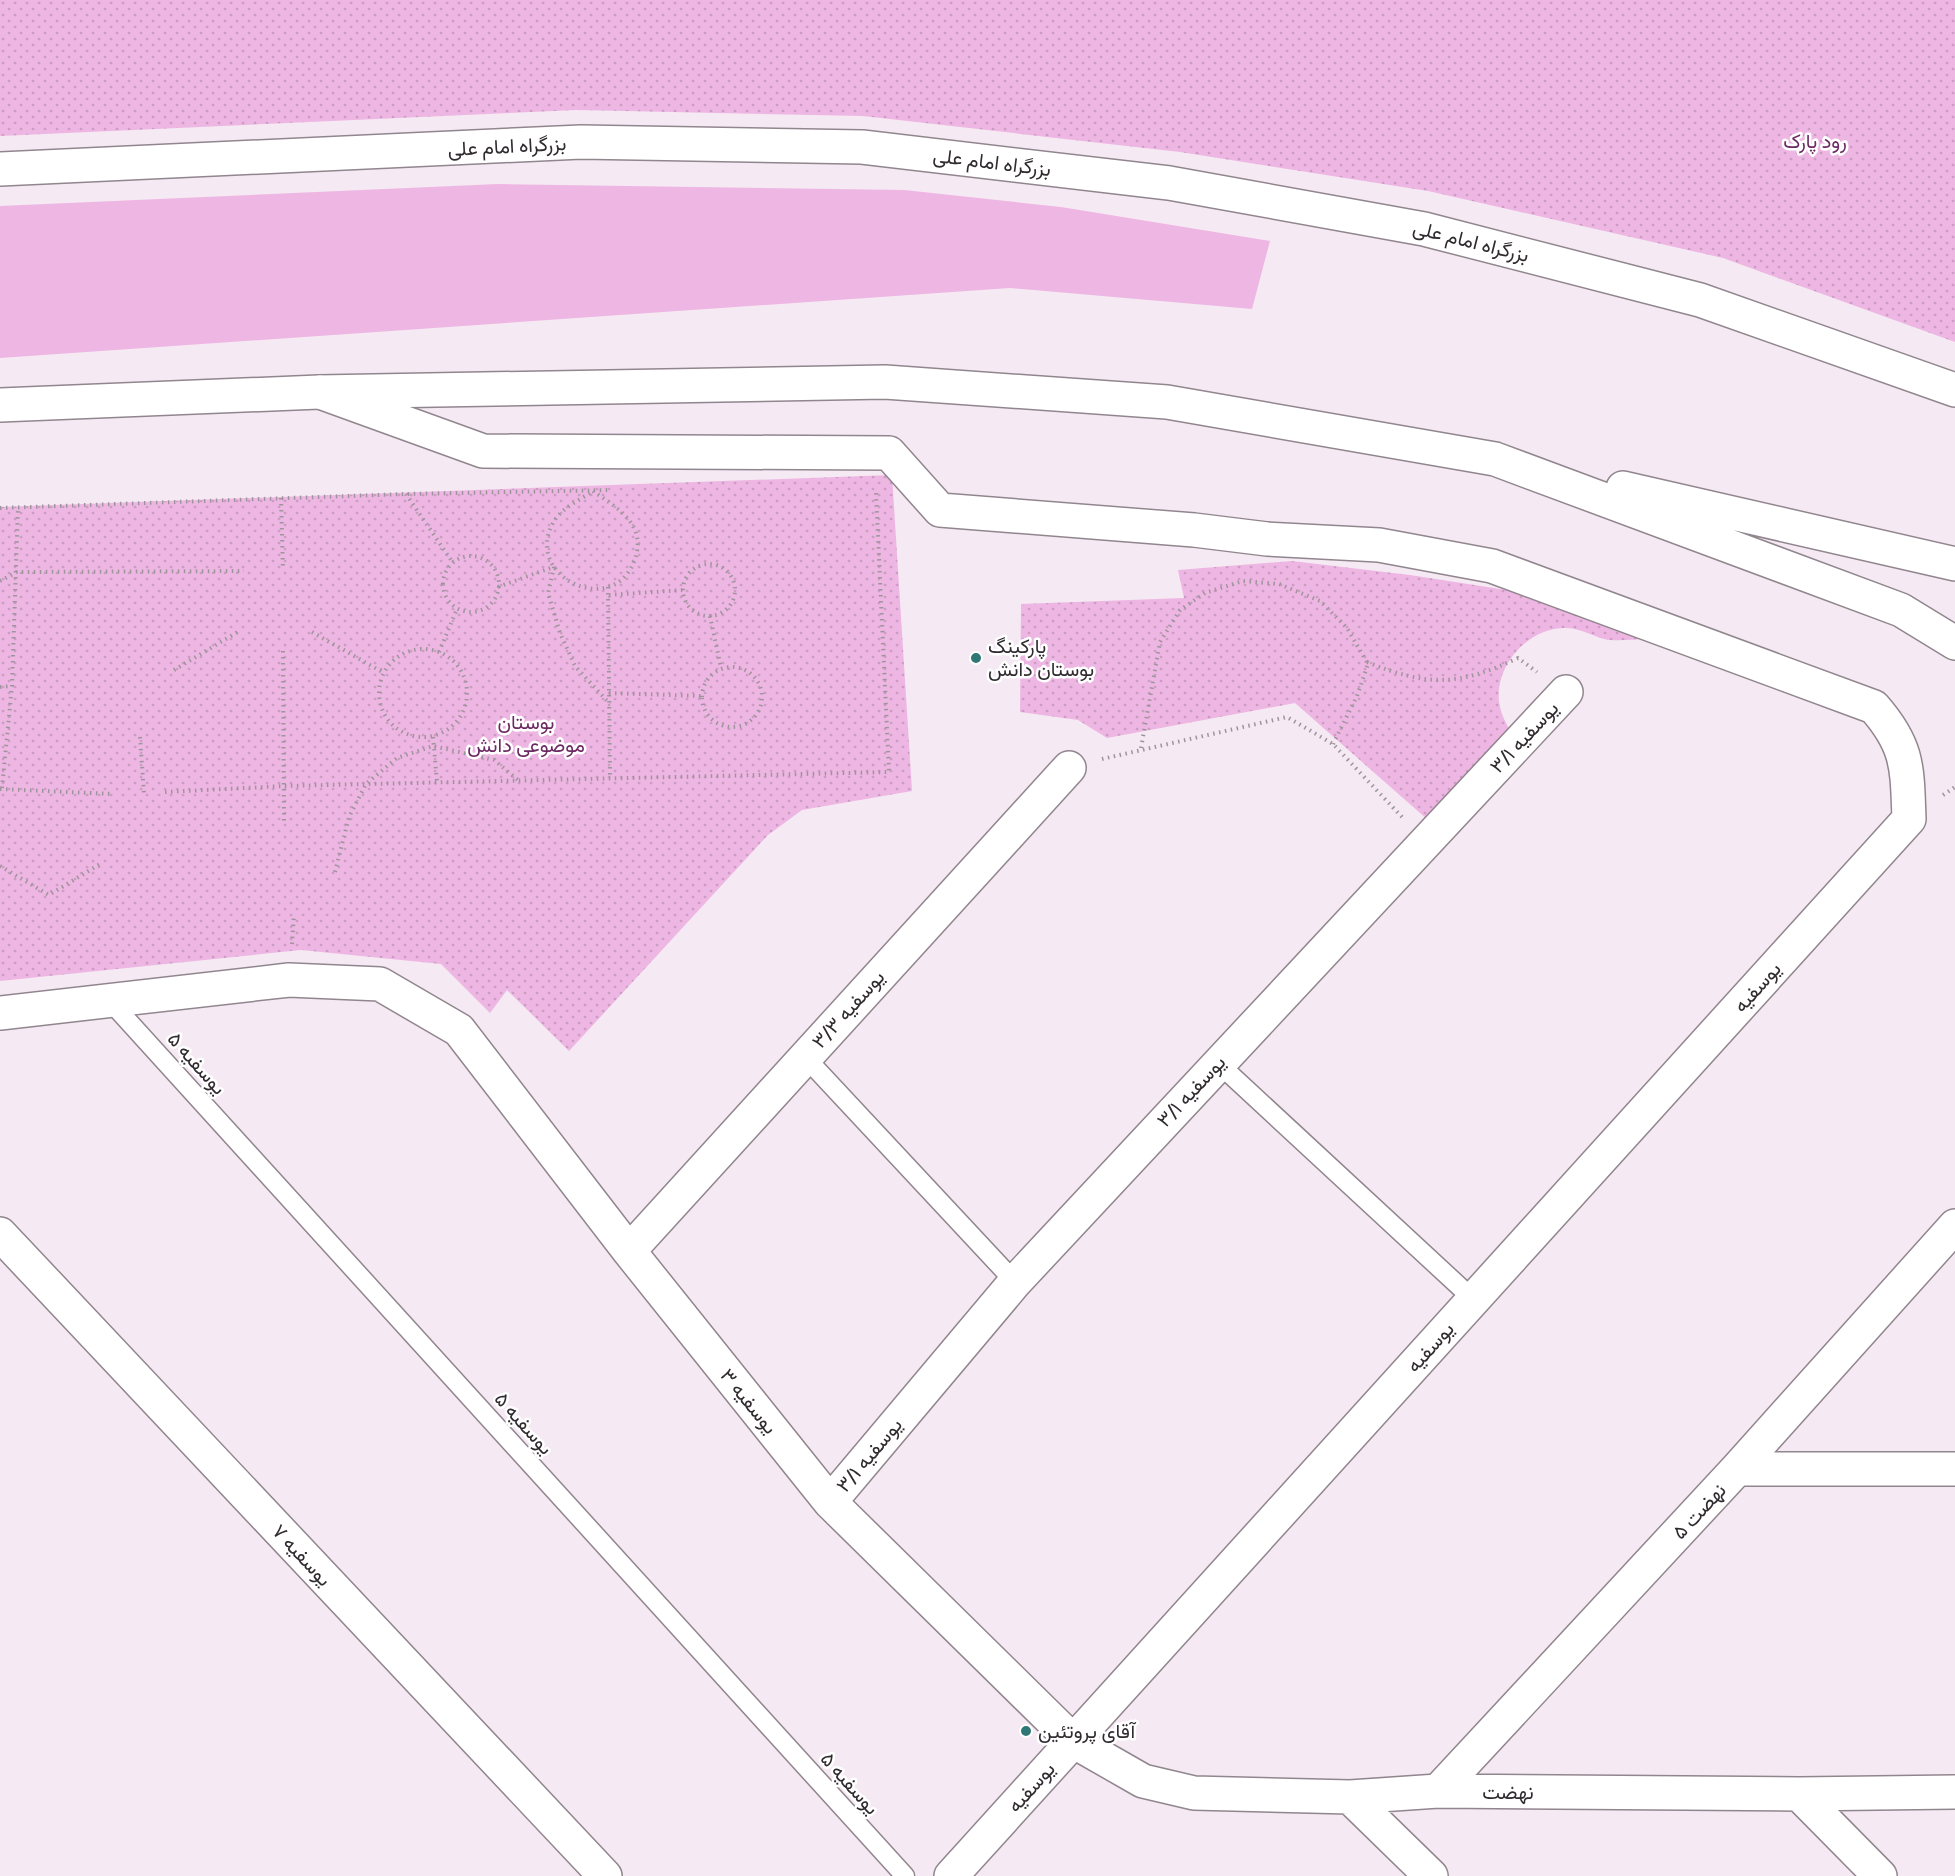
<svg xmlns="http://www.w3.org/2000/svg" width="1955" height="1876" font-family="Cabin,Vazirmatn,sans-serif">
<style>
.grass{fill:#eeb6e3}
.park{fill:url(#park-dots)}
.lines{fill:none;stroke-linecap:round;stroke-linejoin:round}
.service-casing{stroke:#91868e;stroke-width:21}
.minor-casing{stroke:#91868e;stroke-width:36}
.trunk-casing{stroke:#91868e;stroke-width:36}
.path{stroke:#9e959c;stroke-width:4;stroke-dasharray:1.5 4.5;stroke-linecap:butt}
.service{stroke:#fff;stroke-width:18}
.minor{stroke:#fff;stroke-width:33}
.trunk{stroke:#fff;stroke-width:33}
.poi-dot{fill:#2e7774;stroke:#fff;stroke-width:2}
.labels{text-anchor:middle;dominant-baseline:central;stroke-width:5;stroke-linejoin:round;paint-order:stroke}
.park-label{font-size:20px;fill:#6c2a63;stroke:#fff}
.street-label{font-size:20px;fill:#302b2f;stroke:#fff}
.poi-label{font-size:20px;fill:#302b2f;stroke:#fff;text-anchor:start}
</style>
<defs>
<pattern id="park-dots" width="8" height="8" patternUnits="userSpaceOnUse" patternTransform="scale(1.5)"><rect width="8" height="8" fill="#eeb6e3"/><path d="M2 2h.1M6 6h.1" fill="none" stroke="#cc9dc3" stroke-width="1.8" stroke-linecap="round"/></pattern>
</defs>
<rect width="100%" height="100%" fill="#f5e9f3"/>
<path class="grass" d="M498,184L904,190L1061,207L1270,241L1252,309L1010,288L0,358V206Z"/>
<path class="park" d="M0,0H1955V342L1723,258L1428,191L1180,152L863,116L577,110L0,136Z
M892,475L912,791L802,810L768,835L569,1051L507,990L490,1013L441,964L301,950L0,981V507Z
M1292,561L1410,575L1532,594L1645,639C1633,639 1616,642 1604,639C1590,635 1580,628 1565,628C1528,628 1495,665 1499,702C1501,716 1508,727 1515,739L1428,820L1295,703L1107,738L1078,720L1020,712L1021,604L1184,598L1178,570Z"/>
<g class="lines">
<g class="service-casing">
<path id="service" d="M109,1000L905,1876
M805,1057L1015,1282
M1218,1063L1474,1300"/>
</g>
<g class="minor-casing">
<path id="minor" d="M320,392L483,451L889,453L940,510L1194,530L1267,539L1379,545L1492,566L1874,707C1909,747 1907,768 1909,819L951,1876
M0,1013L289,980L380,984L459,1030L629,1251L830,1502L1073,1741L1143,1781L1194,1793L1350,1797L1438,1791L1799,1794L1955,1792
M0,1234L605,1876
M629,1251L1069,768
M1737,1469H1955
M830,1502L1015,1282L1566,692
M1438,1791L1737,1469L1955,1226
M1799,1794L1880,1876
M1350,1797L1431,1876"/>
</g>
<g class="trunk-casing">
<path id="trunk" d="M0,169L581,142L862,147L1169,183L1424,229L1700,300L1955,390
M0,405L319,392L885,382L1167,402L1495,459L1901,610L1955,643
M1623,488L1955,564"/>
</g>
<path class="path" d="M593,491C617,508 647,524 635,559C614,620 523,577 553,523C561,508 580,500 593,491Z
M406,494L453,563
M281,498L283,570
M0,508L406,494L611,490
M443 584a28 28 0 1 1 56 0a28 28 0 1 1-56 0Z
M683 590a26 26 0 1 1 52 0a26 26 0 1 1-52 0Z
M554,567L548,593L560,633L575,666L610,704
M0,581L17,572L244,571
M498,587L553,567
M608,587L610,778
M609,595L683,590
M710,616L721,668
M312,632L384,673
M379 693a44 44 0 1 1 88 0a44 44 0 1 1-88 0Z
M283,651L284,823
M439,652L457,609
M1367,662C1429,687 1458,686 1518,658L1537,672
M702 697a30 30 0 1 1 60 0a30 30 0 1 1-60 0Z
M174,670L241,630
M0,687L12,686
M609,693L701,696
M140,737L144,793
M433,737L437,782
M1141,748L1160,642L1180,610L1205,593L1243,581L1279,584L1320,601L1347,628L1368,664L1357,696L1333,744
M1102,759L1287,717L1333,744L1402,817
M2,788L12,686L18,507
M0,789L113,794
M165,792L284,786L889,772L876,493
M1943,795L1955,787
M0,866L49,895L100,864
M335,872L349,817L366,784L397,758L433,746L494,760L518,780
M292,944L294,915"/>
<use href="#service" class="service"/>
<use href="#minor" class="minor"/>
<use href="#trunk" class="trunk"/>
</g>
<g class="poi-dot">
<circle cx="976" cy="658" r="6"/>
<circle cx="1026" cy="1731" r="6"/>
</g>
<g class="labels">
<g class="park-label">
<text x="1815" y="141">رود پارک</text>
<text x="526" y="722">بوستان<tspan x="526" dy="23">موضوعی دانش</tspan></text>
</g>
<g class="street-label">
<text transform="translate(507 146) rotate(-3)">بزرگراه امام علی</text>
<text transform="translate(992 162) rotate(7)">بزرگراه امام علی</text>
<text transform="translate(1471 241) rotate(14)">بزرگراه امام علی</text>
<text transform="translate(1524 737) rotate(-47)">یوسفیه ۳/۱</text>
<text transform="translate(1757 987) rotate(-48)">یوسفیه</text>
<text transform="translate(848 1009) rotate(-48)">یوسفیه ۳/۳</text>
<text transform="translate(197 1063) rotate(48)">یوسفیه ۵</text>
<text transform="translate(1191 1091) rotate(-47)">یوسفیه ۳/۱</text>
<text transform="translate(1430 1347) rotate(-48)">یوسفیه</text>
<text transform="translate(749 1401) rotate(51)">یوسفیه ۳</text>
<text transform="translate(524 1423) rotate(48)">یوسفیه ۵</text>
<text transform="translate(869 1455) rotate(-50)">یوسفیه ۳/۱</text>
<text transform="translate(1699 1511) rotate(-47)">نهضت ۵</text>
<text transform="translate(302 1555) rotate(47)">یوسفیه ۷</text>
<text transform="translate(850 1783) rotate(48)">یوسفیه ۵</text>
<text transform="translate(1031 1787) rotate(-48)">یوسفیه</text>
<text x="1508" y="1792">نهضت</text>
</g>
<g class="poi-label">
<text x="988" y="646">پارکینگ<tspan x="988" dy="23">بوستان دانش</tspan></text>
<text x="1038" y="1731">آقای پروتئین</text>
</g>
</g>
</svg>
